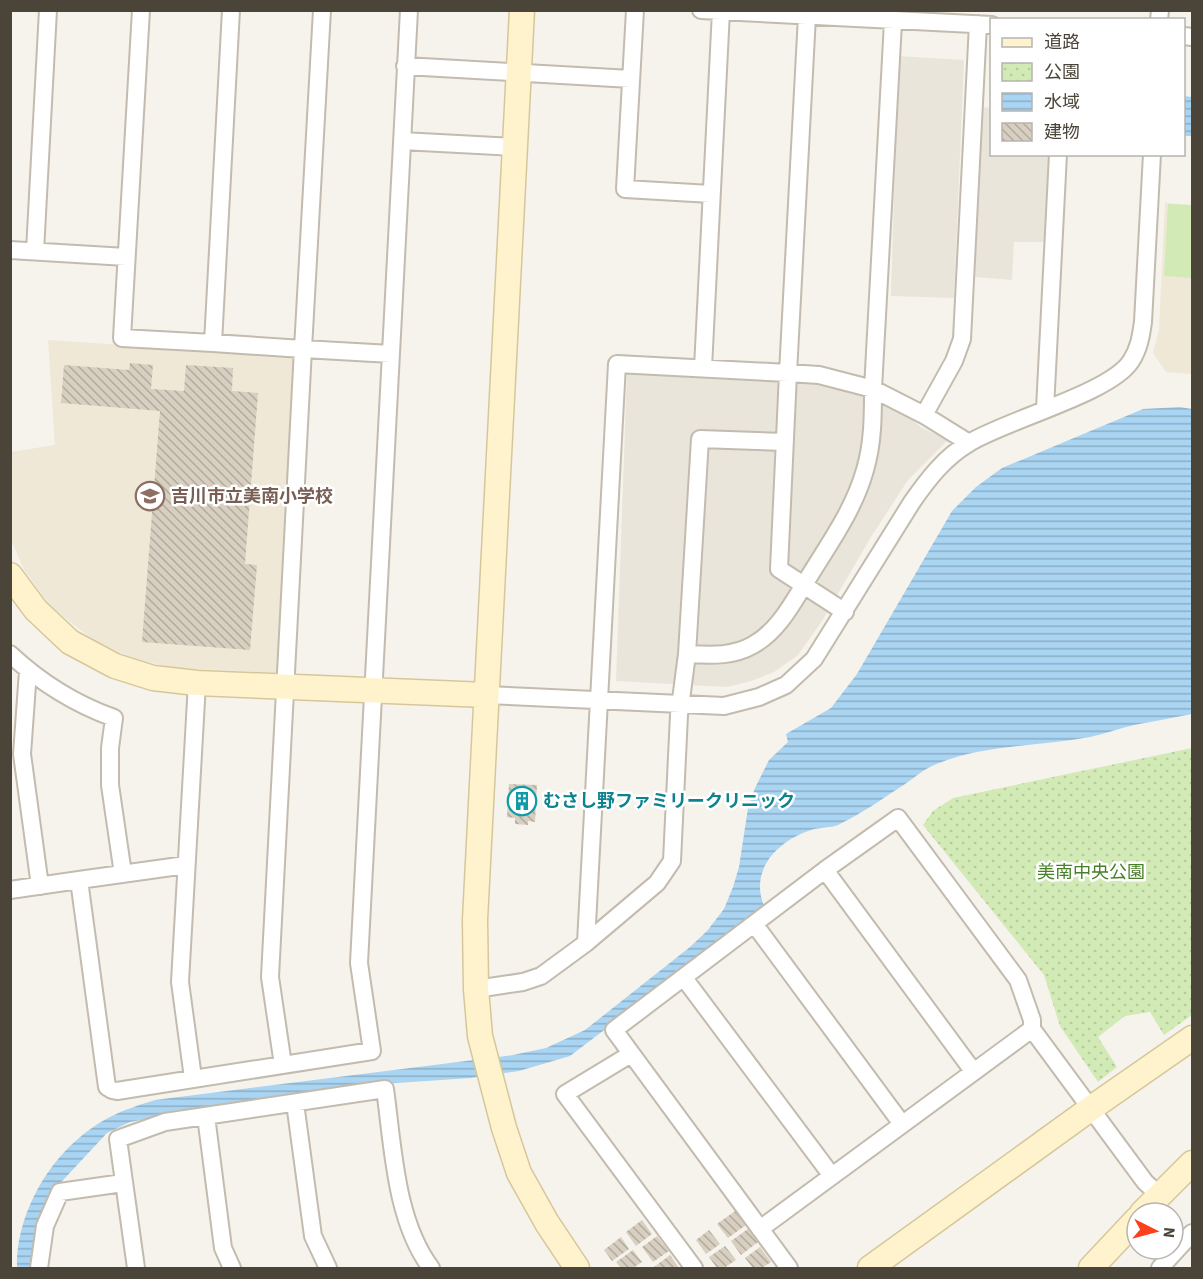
<svg xmlns="http://www.w3.org/2000/svg" width="1203" height="1279" font-family="'Source Sans 3','Noto Sans JP',sans-serif">
<style>
.residential{fill:#eae5da}
.education{fill:#efe8d6}
.green{fill:#d2eab5}
.park{fill:url(#park-dots)}
.water{fill:url(#water-rules)}
.building{fill:url(#building-back-hatch)}
.lines{fill:none;stroke-linecap:round;stroke-linejoin:round}
.street-casing{stroke:#c2bbae;stroke-width:20}
.secondary-casing{stroke:#d6c79b;stroke-width:27}
.street{stroke:#fff;stroke-width:16}
.secondary{stroke:#fff3cd;stroke-width:24}
.labels{text-anchor:middle;dominant-baseline:central;stroke-width:5;stroke-linejoin:round;paint-order:stroke}
.education-label{font-size:18px;font-weight:bold;fill:#785e54;stroke:#fff;text-anchor:start}
.culture-label{font-size:18px;font-weight:bold;fill:#0d838f;stroke:#fff;text-anchor:start}
.park-label{font-size:18px;fill:#4a7f2a;stroke:#fff}
</style>
<defs>
<pattern id="park-dots" width="8" height="8" patternUnits="userSpaceOnUse" patternTransform="scale(1.5)"><rect width="8" height="8" fill="#d2eab5"/><path d="M2 2h.1M6 6h.1" fill="none" stroke="#b6ca9c" stroke-width="1.8" stroke-linecap="round"/></pattern>
<pattern id="water-rules" width="6" height="5" patternUnits="userSpaceOnUse" patternTransform="scale(1.5)"><rect width="6" height="5" fill="#a9d4f2"/><path d="M0 2.5h6" fill="none" stroke="#8caec5"/></pattern>
<pattern id="building-back-hatch" width="6" height="6" patternUnits="userSpaceOnUse" patternTransform="scale(1.5)"><rect width="6" height="6" fill="#d8cfc1"/><path d="M-1 5l2 2M0 0l6 6M5-1l2 2" fill="none" stroke="#b1aa9e"/></pattern>
</defs>
<rect width="100%" height="100%" fill="#f6f3ec"/>
<path class="residential" d="M898,56L964,60L954,298L891,296Z
M981,107L991,108L992,154L1050,155L1047,242H1014L1012,280L975,277Z
M627,371L787,376L861,392L898,408L922,428L948,440L908,480L871,537L822,621L798,655L774,672L751,681L727,687L616,681Z"/>
<path class="education" d="M1165,203L1192,205V374L1166,372L1153,353L1159,330Z
M48,340L296,356L280,673L176,668L133,659L91,638L51,607L24,570L11,540L10,452L55,445Z"/>
<path class="green" d="M1168,204L1192,205V278L1164,276Z"/>
<path class="park" d="M1192,748V1015L1164,1035L1150,1012L1125,1016L1098,1037L1117,1067L1098,1082L1060,1026L1044,975L923,825L933,811L953,798Z"/>
<path class="water" d="M1184,96L1192,97V136H1184Z
M1180,407L1192,409V714C1173,718 1154,721 1134,725C1120,728 1105,734 1090,737C1038,747 984,744 934,765C925,769 916,776 908,782C885,797 863,813 838,825C830,828 820,827 811,830C777,841 748,871 765,908L570,1056L519,1071L471,1078L352,1086L174,1114L130,1122L107,1133L52,1192L35,1268H17C16,1209 55,1146 108,1118C123,1110 139,1105 155,1100L513,1055L546,1048L585,1030L690,947L707,931L724,909L733,887L739,867L748,808L755,788L769,760L788,742L786,734L831,708L857,674L952,511L976,487L1002,468L1143,409Z"/>
<path class="building" d="M130,363L153,365L151,389L184,391L186,365L233,368L232,391L258,393L245,564L257,565L250,650L142,642L160,411L61,403L64,365L129,370Z
M509,784L537,785L535,822L528,821V825L515,824V818L507,817Z
M735,1211L746,1225L728,1238L717,1224Z
M642,1220L652,1234L636,1246L626,1232Z
M748,1229L758,1242L741,1255L731,1241Z
M709,1230L720,1244L706,1254L696,1240Z
M657,1236L669,1251L653,1262L642,1247Z
M621,1237L629,1249L612,1261L604,1250Z
M725,1246L736,1260L724,1268H717L709,1257Z
M760,1247L771,1262L762,1268H753L745,1258Z
M633,1250L642,1262L633,1268H621L616,1262Z
M670,1255L679,1268H655L654,1267Z"/>
<g class="lines">
<g class="street-casing">
<path id="street" d="M141,10L122,338L213,343L231,10
M322,10L303,349L391,354
M635,10L625,189L711,194
M701,10L992,25
M1159,20L1160,10
M893,22L873,389L924,415L969,443
M1184,36L1192,37
M405,66L631,79
M402,141L515,147
M10,250L126,257
M35,251L48,10
M213,343L303,349L270,977L283,1065
M703,368L721,11
M1045,409L1058,154
M924,415L954,361L962,339L978,24
M10,654C41,683 75,704 114,718L110,748V785L123,874
M687,654C710,655 732,657 753,645C780,630 794,600 810,575C831,541 854,509 865,470C873,443 873,416 873,389L819,375L788,373L779,569L845,612
M28,671L22,754L40,886
M486,695L724,706L759,697L786,685L814,659L912,502C928,479 945,457 969,443C1006,420 1111,393 1131,361C1139,349 1141,336 1143,322L1152,154
M186,865L79,880L107,1087L112,1090L117,1091L372,1051L359,963L409,10
M825,870L973,1071
M10,890L79,880
M755,925L902,1124
M586,943L617,364L788,373L807,16
M684,978L832,1176
M476,989L523,982L541,976L586,943L657,883L672,861L679,715L687,654L700,439L785,442
M631,1054L565,1094L694,1268
M193,1078L180,982L197,683
M295,1103L313,1236L328,1268
M206,1116L223,1248L232,1268
M760,1229L1032,1029
M39,1268L45,1226L60,1192L123,1183
M136,1268L118,1139L165,1122L385,1089C393,1146 395,1220 431,1268
M789,1268L614,1030L825,870L898,818L1018,980L1032,1020V1029L1145,1182L1159,1195
M1160,1268L1192,1233"/>
</g>
<g class="secondary-casing">
<path id="secondary" d="M522,10L475,920L476,989L480,1036L504,1128L519,1173L547,1223L577,1268
M10,575L36,610L70,642L115,666L153,678L197,683L486,695
M1142,1213L1192,1163
M870,1268L1090,1109L1192,1038
M1091,1268L1137,1219"/>
</g>
<use href="#street" class="street"/>
<use href="#secondary" class="secondary"/>
</g>
<defs>
<g id="school-ring" transform="scale(1.5)"><circle r="9.5" fill="#fff" stroke="#8d6e63" stroke-width="1.5"/><path d="M0-5L7-2L0 1L-7-2ZM-4 1L0 2.5L4 1V4Q0 6-4 4Z" fill="#8d6e63"/></g>
<g id="building-ring" transform="scale(1.5)"><circle r="9.5" fill="#fff" stroke="#0f9aa8" stroke-width="1.5"/><path d="M-4-6H4V6H1V3H-1V6H-4ZM-2.5-4.3h1.7v1.8h-1.7ZM.8-4.3h1.7v1.8H.8ZM-2.5-1h1.7V.8h-1.7ZM.8-1h1.7V.8H.8Z" fill="#0f9aa8"/></g>
</defs>
<g fill-rule="evenodd">
<use href="#school-ring" x="150" y="496"/>
<use href="#building-ring" x="522" y="801"/>
</g>
<g class="labels">
<g class="education-label">
<text x="171" y="496">吉川市立美南小学校</text>
</g>
<g class="culture-label">
<text x="543" y="801">むさし野ファミリークリニック</text>
</g>
<g class="park-label">
<text x="1091" y="872">美南中央公園</text>
</g>
</g>
<rect width="1203" height="1279" fill="none" stroke="#4b4439" stroke-width="24"/>
<rect x="990" y="18" width="195" height="138" fill="#ffffff" stroke="#b7b4b0" stroke-width="1.5"/>
<rect x="1002" y="38" width="30" height="9" fill="#fff3cd" stroke="#b7b4b0" stroke-width="1.5"/>
<text x="1044" y="48" font-size="18" fill="#4b4439">道路</text>
<rect x="1002" y="63" width="30" height="18" fill="url(#park-dots)" stroke="#b7b4b0" stroke-width="1.5"/>
<text x="1044" y="78" font-size="18" fill="#4b4439">公園</text>
<rect x="1002" y="93" width="30" height="18" fill="url(#water-rules)" stroke="#b7b4b0" stroke-width="1.5"/>
<text x="1044" y="108" font-size="18" fill="#4b4439">水域</text>
<rect x="1002" y="123" width="30" height="18" fill="url(#building-back-hatch)" stroke="#b7b4b0" stroke-width="1.5"/>
<text x="1044" y="138" font-size="18" fill="#4b4439">建物</text>
<g transform="translate(1155 1231) rotate(96)"><circle r="28" fill="#ffffff" stroke="#b7b4b0" stroke-width="1.5"/>
<path d="M0-4.5L10 22L0 15L-10 22Z" fill="#fc3f1d"/>
<text y="-9" font-size="16" font-weight="bold" text-anchor="middle" fill="#4b4439">N</text>
</g>
</svg>
